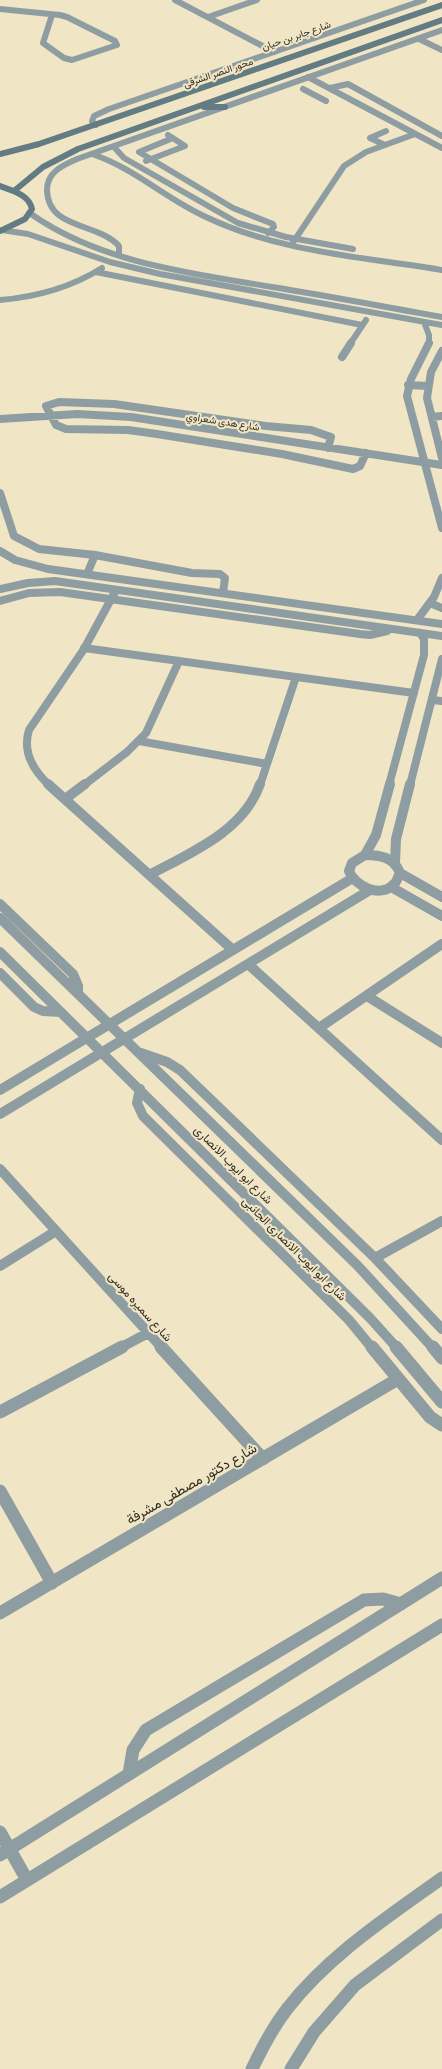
<svg xmlns="http://www.w3.org/2000/svg" width="442" height="2069" font-family="Barlow,Vazirmatn,sans-serif">
<style>
.lines{fill:none;stroke-linecap:round;stroke-linejoin:round}
.street-far3{stroke:#8e9da2;stroke-width:6}
.street-far2{stroke:#8e9da2;stroke-width:8}
.street-far1{stroke:#8e9da2;stroke-width:10}
.street{stroke:#8e9da2;stroke-width:13}
.secondary{stroke:#637b82;stroke-width:6}
.labels{text-anchor:middle;dominant-baseline:central;stroke-width:4;stroke-linejoin:round;paint-order:stroke}
.far-street-label{font-size:10px;fill:#312d21;stroke:#f0e5c5}
.street-label{font-size:12px;fill:#312d21;stroke:#f0e5c5}
.near-street-label{font-size:14px;fill:#312d21;stroke:#f0e5c5}
</style>
<rect width="100%" height="100%" fill="#f0e5c5"/>
<g class="lines">
<path class="street-far3" d="M175,0L274,52
M0,9L60,15L67,17L115,41L117,45L72,60L64,58L43,43L52,15
M208,17L257,0
M419,39L442,50
M308,77L442,148
M330,88L348,84L442,136
M303,89L326,101
M96,125L92,121L94,116L109,109L424,0
M173,138L139,152L233,208L273,224L274,227L268,233
M385,145L370,138L386,131
M114,147L124,158L238,223L286,237L353,249
M92,154C134,168 166,199 206,217C279,252 363,257 442,270
M146,161L185,146L168,135
M31,214C101,263 190,273 272,287C329,296 385,307 442,317
M2,230L28,234L110,262L160,274L442,325
M292,244L344,166L366,152L415,134
M119,254V246C97,222 48,230 47,190C47,172 63,165 77,159L442,30
M96,272L362,325
M0,300C37,297 70,288 102,268
M424,322L429,335V344
M350,344L366,320"/>
<path class="street-far2" d="M429,343L411,379L407,396L442,528
M442,351L431,372L427,398L442,458
M342,357L351,343
M408,385L428,386
M432,417L442,416
M0,419L77,414L131,417L442,465
M328,448L331,437L311,430L266,426L114,404L59,402L46,406L56,425L66,429L128,430L157,434L282,454L353,469L360,466L366,453
M0,493L14,536L39,549L95,555L192,573L220,574L225,578L223,593
M0,551L15,560L48,569L442,624
M87,574L95,555
M0,589L28,583L55,581L442,636
M0,601L29,593L60,592L360,634L370,635L387,631
M430,603L442,608
M417,620L434,597L442,578
M84,648L414,693
M432,700L442,701
M139,741L267,764
M49,785C33,770 22,752 29,730L84,649L116,590
M84,785L127,752L146,733L179,661
M260,785L296,677
M389,785L424,655V639L420,633
M410,785L442,659"/>
<path class="street-far1" d="M48,784L233,950
M65,799L85,784
M365,855L376,835L390,784
M365,855C380,855 394,857 400,873C398,876 397,882 394,884C380,899 355,886 349,871L352,863Z
M395,863L396,839L410,784
M400,873L442,897
M149,875C190,853 244,831 260,784
M391,887L442,916
M0,904L73,974L78,986V994
M0,918L358,1266L433,1348
M0,952L370,1318L397,1348
M248,964L442,1140
M0,973L34,1007L43,1011L61,1012
M367,996L442,1043
M319,1028L442,944
M138,1052L167,1062L180,1070L375,1258L442,1329
M140,1089L137,1103L143,1116L349,1320L372,1348
M0,1090L351,879
M0,1114L370,890
M0,1169L162,1348
M375,1258L442,1221
M0,1266L56,1231
M120,1348L148,1333"/>
<path class="street" d="M161,1347L263,1459
M372,1347L430,1417L442,1425
M396,1347L442,1402
M433,1347L442,1358
M0,1412L122,1347
M0,1491L52,1583
M0,1613L398,1379
M129,1774L133,1750L146,1730L364,1600L383,1599L401,1604
M0,1832L27,1880
M0,1855L442,1578
M0,1897L442,1625
M252,2069C262,2048 273,2027 287,2009C329,1955 388,1917 442,1878
M291,2069L314,2032L355,1985L442,1920"/>
<path class="secondary" d="M204,107H225
M0,154L39,144L442,5
M0,186C12,191 29,194 32,209L25,219L0,231
M14,191L43,167L78,149L442,20"/>
</g>
<g class="labels">
<g class="far-street-label">
<text transform="translate(296 35) rotate(-19)">شارع جابر بن حيان</text>
<text transform="translate(218 72) rotate(-19)">محور النصر الشرقى</text>
<text transform="translate(223 421) rotate(9)">شارع هدى شعراوي</text>
</g>
<g class="street-label">
<text transform="translate(234 1164) rotate(45)">شارع ابو ايوب الانصارى</text>
<text transform="translate(295 1248) rotate(45)">شارع ابو ايوب الانصارى الجانبى</text>
<text transform="translate(141 1306) rotate(48)">شارع سميره موسى</text>
</g>
<g class="near-street-label">
<text transform="translate(191 1483) rotate(-30)">شارع دكتور مصطفى مشرفة</text>
</g>
</g>
</svg>
